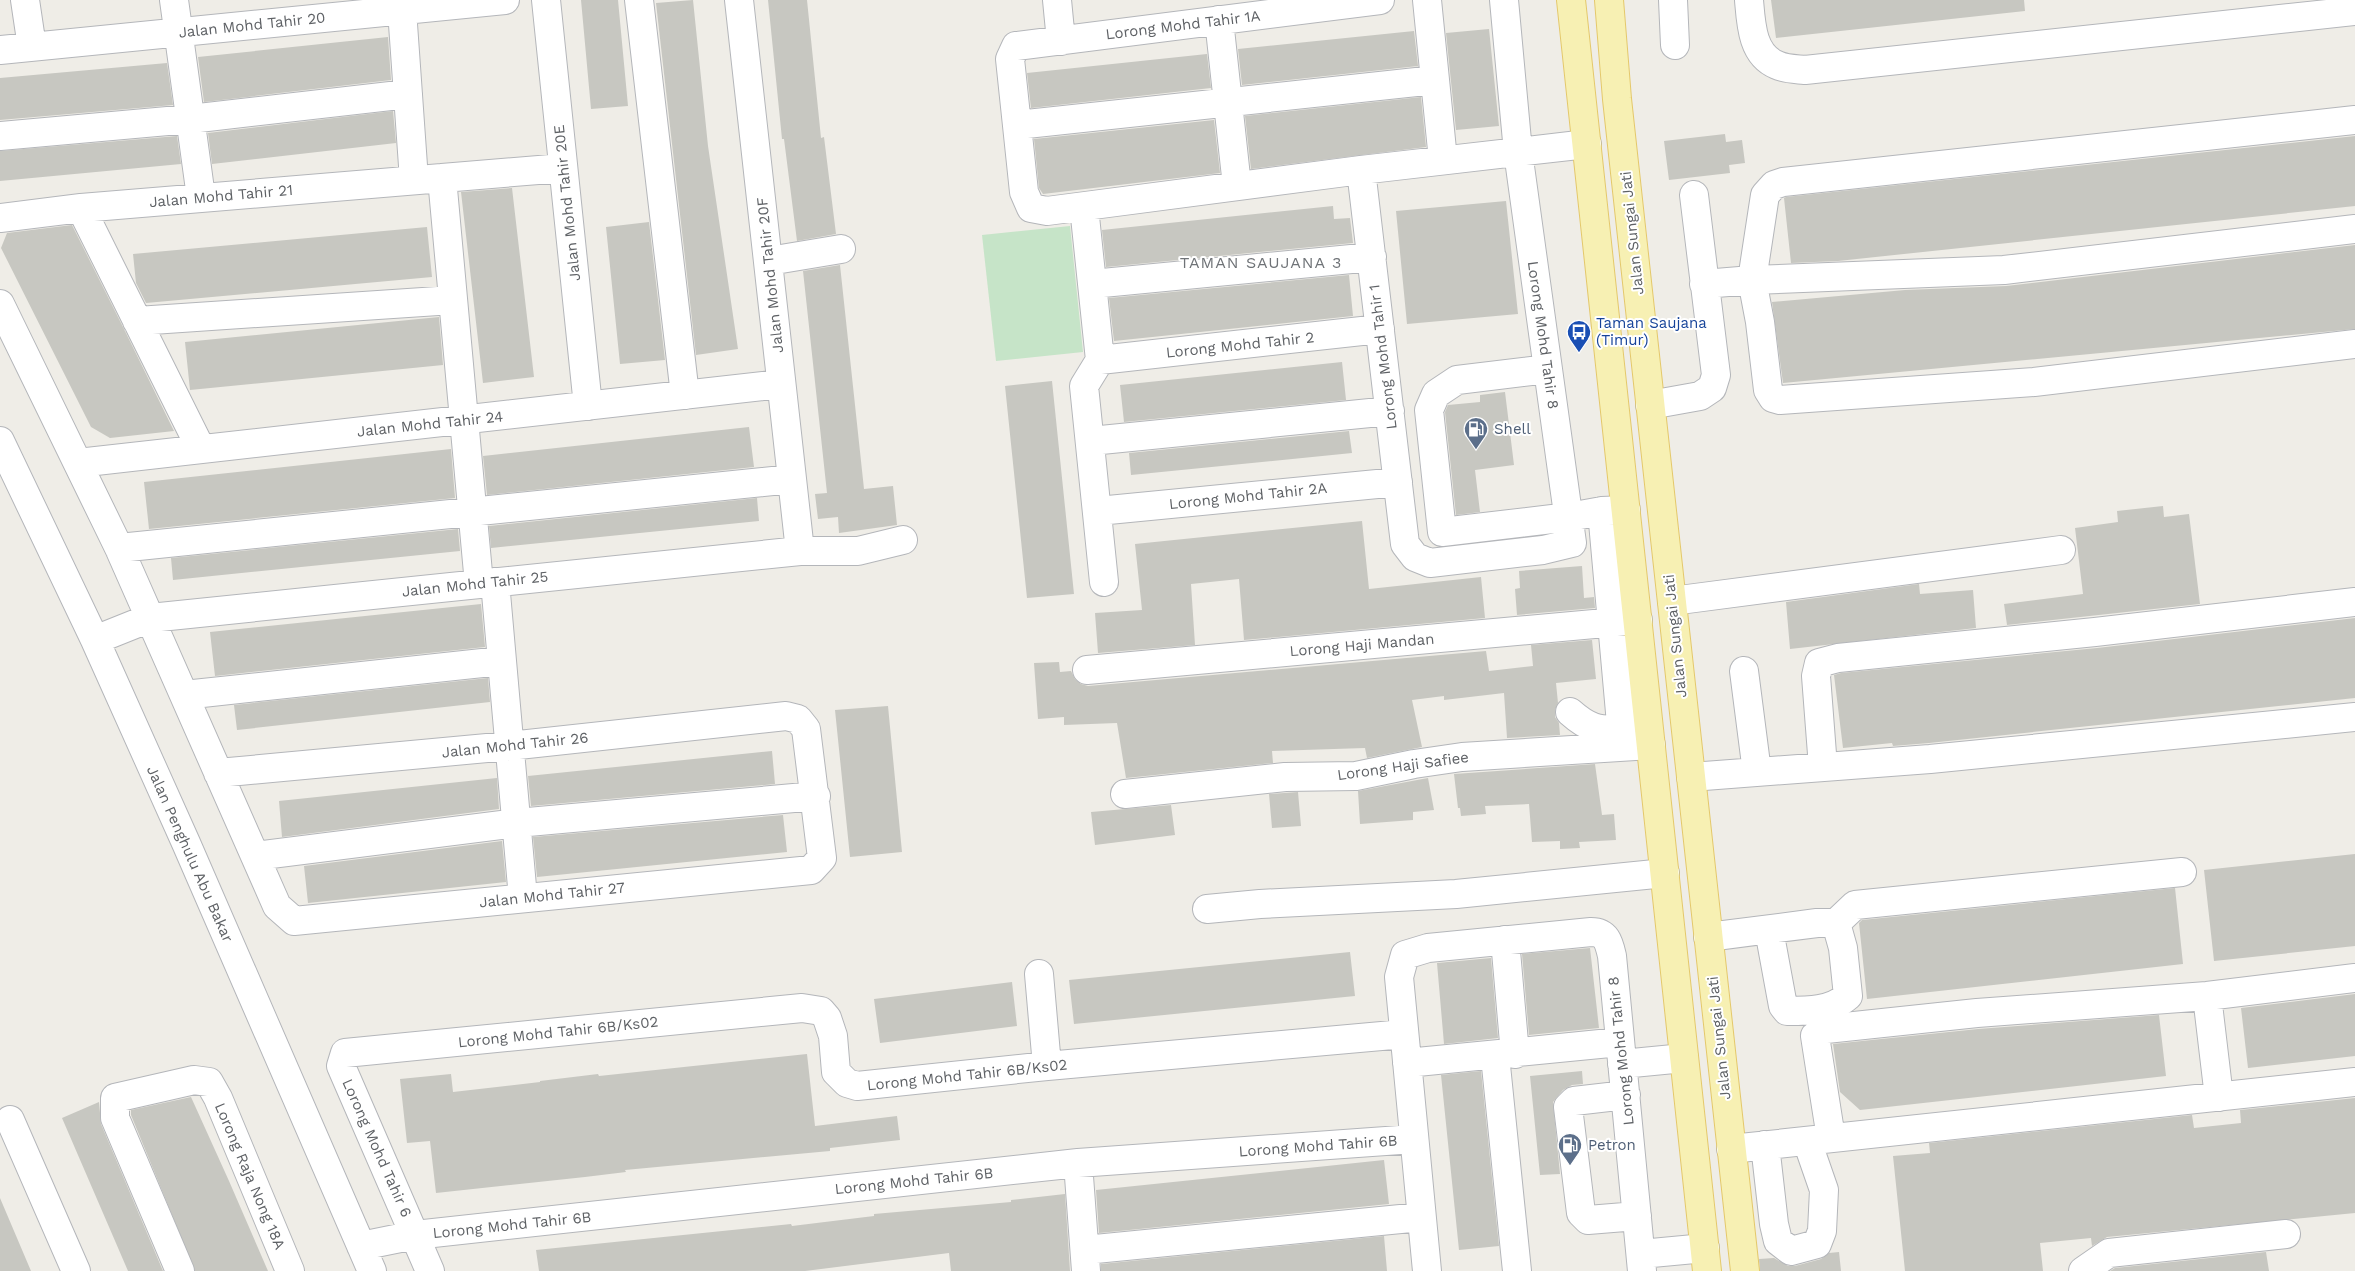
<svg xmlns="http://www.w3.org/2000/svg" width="2355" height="1271" font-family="'Work Sans',sans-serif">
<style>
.green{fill:#c6e4c8}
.building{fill:#c7c7c1}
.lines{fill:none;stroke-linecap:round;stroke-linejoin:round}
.minor-casing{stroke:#b4b6ba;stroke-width:30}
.major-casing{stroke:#e4c86b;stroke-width:30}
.minor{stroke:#fff;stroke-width:28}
.major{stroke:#f7f0b3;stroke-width:28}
.labels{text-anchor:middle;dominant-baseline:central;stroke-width:4;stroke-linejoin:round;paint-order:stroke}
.street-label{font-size:15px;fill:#5e6165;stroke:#fff}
.transit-label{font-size:15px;fill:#164399;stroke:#fff;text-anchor:start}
.service-label{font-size:15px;fill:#4e5e75;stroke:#fff;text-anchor:start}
.neighbourhood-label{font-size:16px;letter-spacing:1px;fill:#6f7377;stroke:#fff}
</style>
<rect width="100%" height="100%" fill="#efede7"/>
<path class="green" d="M1070,226L1083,352L996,361L982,235Z"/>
<path class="building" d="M581,0H618L628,106L591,109Z
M693,0L708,146L738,349L696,355L656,3Z
M768,0H807L821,138L824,137L836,234L797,241L784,139H782Z
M1771,0H2024L2025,11L1776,38Z
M1489,29L1499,126L1456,130L1446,33Z
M1414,31L1418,66L1242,85L1238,49Z
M388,37L391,80L204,102L198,57Z
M1207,54L1211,88L1031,108L1027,73Z
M167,63L173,105L0,120V78Z
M1421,97L1426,147L1251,169L1245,116Z
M393,111L396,143L212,164L208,133Z
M1214,120L1220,173L1043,194L1039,188L1034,139Z
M1725,134L1726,142L1742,140L1745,163L1729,165L1730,173L1669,180L1664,141Z
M177,136L181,164L0,181V151Z
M2355,136V206L1838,261L1791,263L1784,198L1786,197Z
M512,188L534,377L483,383L461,192Z
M1506,201L1518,314L1407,324L1396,211Z
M1333,206L1334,219L1350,218L1353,243L1106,267L1102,230Z
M649,222L665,360L620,364L606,227Z
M72,225L124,329L174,431L110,438L91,427L1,248L7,233Z
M427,227L432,277L146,303L136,283L133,254Z
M2355,245V329L1783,383L1772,302L1905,290L2006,286Z
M840,265L864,489L893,486L897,525L839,533L838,517L818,519L815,494L827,493L803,271Z
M1349,275L1353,316L1114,341L1109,298Z
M439,317L443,365L190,390L185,342Z
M1342,362L1346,400L1124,422L1120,385Z
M1052,381L1074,594L1027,598L1005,386Z
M1505,392L1514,465L1475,470L1480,512L1456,515L1445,412L1448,405L1480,402V395Z
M749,427L754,467L487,495L483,456Z
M1349,431L1352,453L1131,475L1129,453Z
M451,449L455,498L149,529L144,482Z
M757,498L759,521L491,548L489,526Z
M2163,506L2164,517L2189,514L2200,604L2007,625L2004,604L2083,594L2075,528L2118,522L2117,511Z
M1362,521L1369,589L1481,577L1485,618L1244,640L1239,579L1191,584L1195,645L1098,653L1095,613L1142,610L1135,544Z
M458,529L460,551L173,580L171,558Z
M1582,566L1584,598L1594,597L1595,608L1517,615L1515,589L1520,588L1519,571Z
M1919,584L1920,594L1973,590L1976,628L1790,649L1786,602Z
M481,604L485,647L215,676L210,632Z
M2355,618V698L1929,743L1893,746L1892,743L1843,748L1834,675L1841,673L2097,648Z
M1592,640L1596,679L1556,683L1558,703L1555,710V717L1559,723L1560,735L1507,738L1504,693L1444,700V696L1412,700L1422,747L1367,758L1365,748L1272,751L1273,763L1126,778L1117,723L1064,725V717L1038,719L1034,663L1059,662L1060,672L1071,671L1075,679L1081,684L1088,686L1486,651L1489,671L1533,666L1531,645Z
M488,678L490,702L237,730L234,705Z
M888,706L902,852L850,857L835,710Z
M772,751L775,784L531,806L528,776Z
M1595,764L1602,815L1614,814L1616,840L1579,842L1580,848L1560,849V841L1532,842L1529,804L1485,806L1486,814L1461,816L1460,808H1458L1454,774Z
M497,778L499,809L282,837L279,801Z
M1428,778L1434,810L1413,812V820L1360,824L1358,791Z
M1298,792L1301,826L1272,828L1269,794Z
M1171,805L1175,835L1095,845L1091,812Z
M783,815L787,852L537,877L533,837Z
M502,841L506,882L308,903L304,866Z
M2355,854V946L2214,961L2204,870Z
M2175,888L2183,964L1867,999L1859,923L1862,920Z
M1590,948L1599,1028L1529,1035L1522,954Z
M1350,952L1355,996L1074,1024L1069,980Z
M1491,958L1498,1038L1444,1044L1437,963Z
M1012,982L1017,1026L880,1043L874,999Z
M2355,994V1056L2248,1068L2241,1008Z
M2159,1015L2166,1076L1860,1110L1840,1092L1833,1044L1978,1029Z
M807,1054L815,1126L897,1116L900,1140L830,1148V1151L625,1170L626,1172L585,1177L436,1193L430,1141L407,1143L400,1079L451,1074L453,1092L540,1082V1081L598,1074L599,1076Z
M1481,1071L1499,1246L1459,1250L1441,1075Z
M1582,1071L1583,1084L1572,1085L1563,1090L1553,1102L1560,1174L1540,1175L1530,1076Z
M191,1097L229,1181L268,1271H195L131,1115V1110Z
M2355,1098V1213L2107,1237L2092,1246L2091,1238L2040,1243L2043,1271H1905L1893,1156L1930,1153L1929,1143L2192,1115L2194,1128L2241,1123L2240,1110Z
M99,1102L101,1124L163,1271H128L62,1118Z
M1384,1160L1389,1204L1099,1233L1096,1190Z
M1065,1194L1070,1271H951L949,1253L805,1271H539L536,1250L791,1224L792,1226L874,1216V1214L1011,1202V1200Z
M0,1198L31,1271H0Z
M1384,1236L1387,1271H1101V1264Z
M1839,1252L1841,1271H1760L1759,1259L1774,1258L1788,1266H1795L1821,1259L1829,1253Z
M2266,1252L2269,1271H2110L2115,1268Z"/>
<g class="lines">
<g class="minor-casing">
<path id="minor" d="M25,0L32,47
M174,0L201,197
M546,0L588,406
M639,0L685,395
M739,0L800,551
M1057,0L1061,41
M1380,0L1016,46L1010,59L1024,192L1031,208L1047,211L1361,170L1587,144
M1427,0L1443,160
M1673,0L1675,45
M1749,0C1751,24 1752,55 1777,65C1785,69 1796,69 1805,70L2355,11
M402,10L414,180
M1219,20L1237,186
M0,50L505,0
M1017,125L1435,80
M0,136L190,119L408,94
M1361,170L1405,544L1415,557L1430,563L1543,550L1572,543L1518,152L1504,0
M442,178L479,584
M1084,207L1100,360L1084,386L1104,582
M81,208L201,449
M0,218L81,208L563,168
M2355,229L2004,270L1752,280L1760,322L1768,390L1773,398L1780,400L2034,382L2355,344
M769,261L841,249
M1092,284L1372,257
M1704,284L1752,280L1765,195L1774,185L1783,182L2355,120
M0,304L119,548L277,906L294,921L811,870L822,858L806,729L798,719L786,716L509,746L218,773
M137,321L453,300
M1100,360L1380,329
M1548,369L1457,380L1436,394L1429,410L1442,532L1569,517L1602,511L1626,510
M1650,405L1700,396L1712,388L1716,375L1694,195
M0,441L95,640L186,843L372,1271
M1091,441L1390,411
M78,463L781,384
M1098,511L1398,482
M1602,511L1623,746
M119,548L792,479
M495,582L523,898
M1672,601L2061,550
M95,640L150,618L800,551H858L903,540
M1087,670L1638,620
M1744,671L1757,772
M184,695L501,661
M1570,712C1588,728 1598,731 1622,729
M1823,767L1816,676L1819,663L1838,658L2095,632L2355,602
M1691,777L1930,759L2355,717
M1125,794L1285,777L1356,776L1414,764L1462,757L1651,745
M255,856L517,823L816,796
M1207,909L1260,904L1456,894L1665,873
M1769,930L1783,1006L1787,1011C1809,1011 1831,1011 1848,996L1843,948L1836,923
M1708,937L1817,923H1836L1855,905L2182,872
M1505,940L1515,1054
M1039,974L1047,1066
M2207,996L2219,1097
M1495,1056L1517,1271
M1407,1063L1620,1042
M1622,1064L1684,1058
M1626,1095L1574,1101L1568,1107L1581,1213L1588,1220L1637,1216
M10,1120L76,1271
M1831,1138L1815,1036L1826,1029L1977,1013L2207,996L2355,978
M1765,1145L1774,1224L1778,1241L1791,1251L1817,1244L1822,1231L1824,1190L1807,1141
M1731,1149L2355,1082
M1078,1163L1086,1271
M361,1246L415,1235L1078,1163L1414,1139
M1085,1250L1421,1217
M1641,1254L1705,1248
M180,1271L115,1118V1098L194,1080L209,1082L218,1098L290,1271
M430,1271L341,1066L345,1053L802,1008L821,1011L827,1018L833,1036L836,1072L847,1083L857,1086L1047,1066L1404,1034
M1427,1271L1399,977L1405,955L1428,948L1591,932C1607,932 1609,943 1612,956L1642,1271
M2083,1271L2109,1253L2286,1234"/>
</g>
<g class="major-casing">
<path id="major" d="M1571,0L1707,1271
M1609,0L1617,99L1745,1271"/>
</g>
<use href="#minor" class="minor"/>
<use href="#major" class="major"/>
</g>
<defs>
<g id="bus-pin" transform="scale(1.25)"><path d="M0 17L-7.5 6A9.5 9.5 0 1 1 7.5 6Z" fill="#1a4fb4" stroke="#fff"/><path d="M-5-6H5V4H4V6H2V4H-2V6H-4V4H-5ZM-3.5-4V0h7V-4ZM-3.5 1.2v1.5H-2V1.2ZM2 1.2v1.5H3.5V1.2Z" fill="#fff"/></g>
<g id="fuel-pin" transform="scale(1.25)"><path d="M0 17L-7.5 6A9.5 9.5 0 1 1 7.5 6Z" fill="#5c6f8a" stroke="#fff"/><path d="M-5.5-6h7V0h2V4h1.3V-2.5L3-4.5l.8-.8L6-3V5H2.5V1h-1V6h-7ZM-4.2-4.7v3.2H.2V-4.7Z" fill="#fff"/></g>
</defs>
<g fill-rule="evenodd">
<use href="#bus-pin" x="1579" y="332"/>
<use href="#fuel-pin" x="1476" y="429"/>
<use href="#fuel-pin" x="1570" y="1145"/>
</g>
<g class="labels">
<g class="street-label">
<text transform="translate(252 25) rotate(-6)">Jalan Mohd Tahir 20</text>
<text transform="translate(1183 25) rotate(-7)">Lorong Mohd Tahir 1A</text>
<text transform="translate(221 196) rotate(-5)">Jalan Mohd Tahir 21</text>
<text transform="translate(567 203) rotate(-96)">Jalan Mohd Tahir 20E</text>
<text transform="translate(1632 233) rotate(-96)">Jalan Sungai Jati</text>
<text transform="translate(770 275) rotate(-96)">Jalan Mohd Tahir 20F</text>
<text transform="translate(1543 335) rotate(82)">Lorong Mohd Tahir 8</text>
<text transform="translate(1240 345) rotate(-6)">Lorong Mohd Tahir 2</text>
<text transform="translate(1383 357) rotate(-97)">Lorong Mohd Tahir 1</text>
<text transform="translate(430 424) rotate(-6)">Jalan Mohd Tahir 24</text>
<text transform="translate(1248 496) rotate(-6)">Lorong Mohd Tahir 2A</text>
<text transform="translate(475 584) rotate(-6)">Jalan Mohd Tahir 25</text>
<text transform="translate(1675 636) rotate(-96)">Jalan Sungai Jati</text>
<text transform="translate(1362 645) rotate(-5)">Lorong Haji Mandan</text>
<text transform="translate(515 745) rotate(-6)">Jalan Mohd Tahir 26</text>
<text transform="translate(1403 766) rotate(-8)">Lorong Haji Safiee</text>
<text transform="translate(190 854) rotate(66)">Jalan Penghulu Abu Bakar</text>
<text transform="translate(552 895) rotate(-6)">Jalan Mohd Tahir 27</text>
<text transform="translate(558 1032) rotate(-6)">Lorong Mohd Tahir 6B/Ks02</text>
<text transform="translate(1719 1038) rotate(-96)">Jalan Sungai Jati</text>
<text transform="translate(1621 1051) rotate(-96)">Lorong Mohd Tahir 8</text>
<text transform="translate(967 1075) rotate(-6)">Lorong Mohd Tahir 6B/Ks02</text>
<text transform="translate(1318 1146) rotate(-4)">Lorong Mohd Tahir 6B</text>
<text transform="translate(377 1148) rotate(66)">Lorong Mohd Tahir 6</text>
<text transform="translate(250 1176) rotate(67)">Lorong Raja Nong 18A</text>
<text transform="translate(914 1181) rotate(-6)">Lorong Mohd Tahir 6B</text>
<text transform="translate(512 1225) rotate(-6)">Lorong Mohd Tahir 6B</text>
</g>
<g class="transit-label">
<text x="1596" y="323">Taman Saujana<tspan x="1596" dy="17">(Timur)</tspan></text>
</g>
<g class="service-label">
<text x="1494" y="429">Shell</text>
<text x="1588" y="1145">Petron</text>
</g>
<g class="neighbourhood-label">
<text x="1261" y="262">TAMAN SAUJANA 3</text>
</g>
</g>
</svg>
